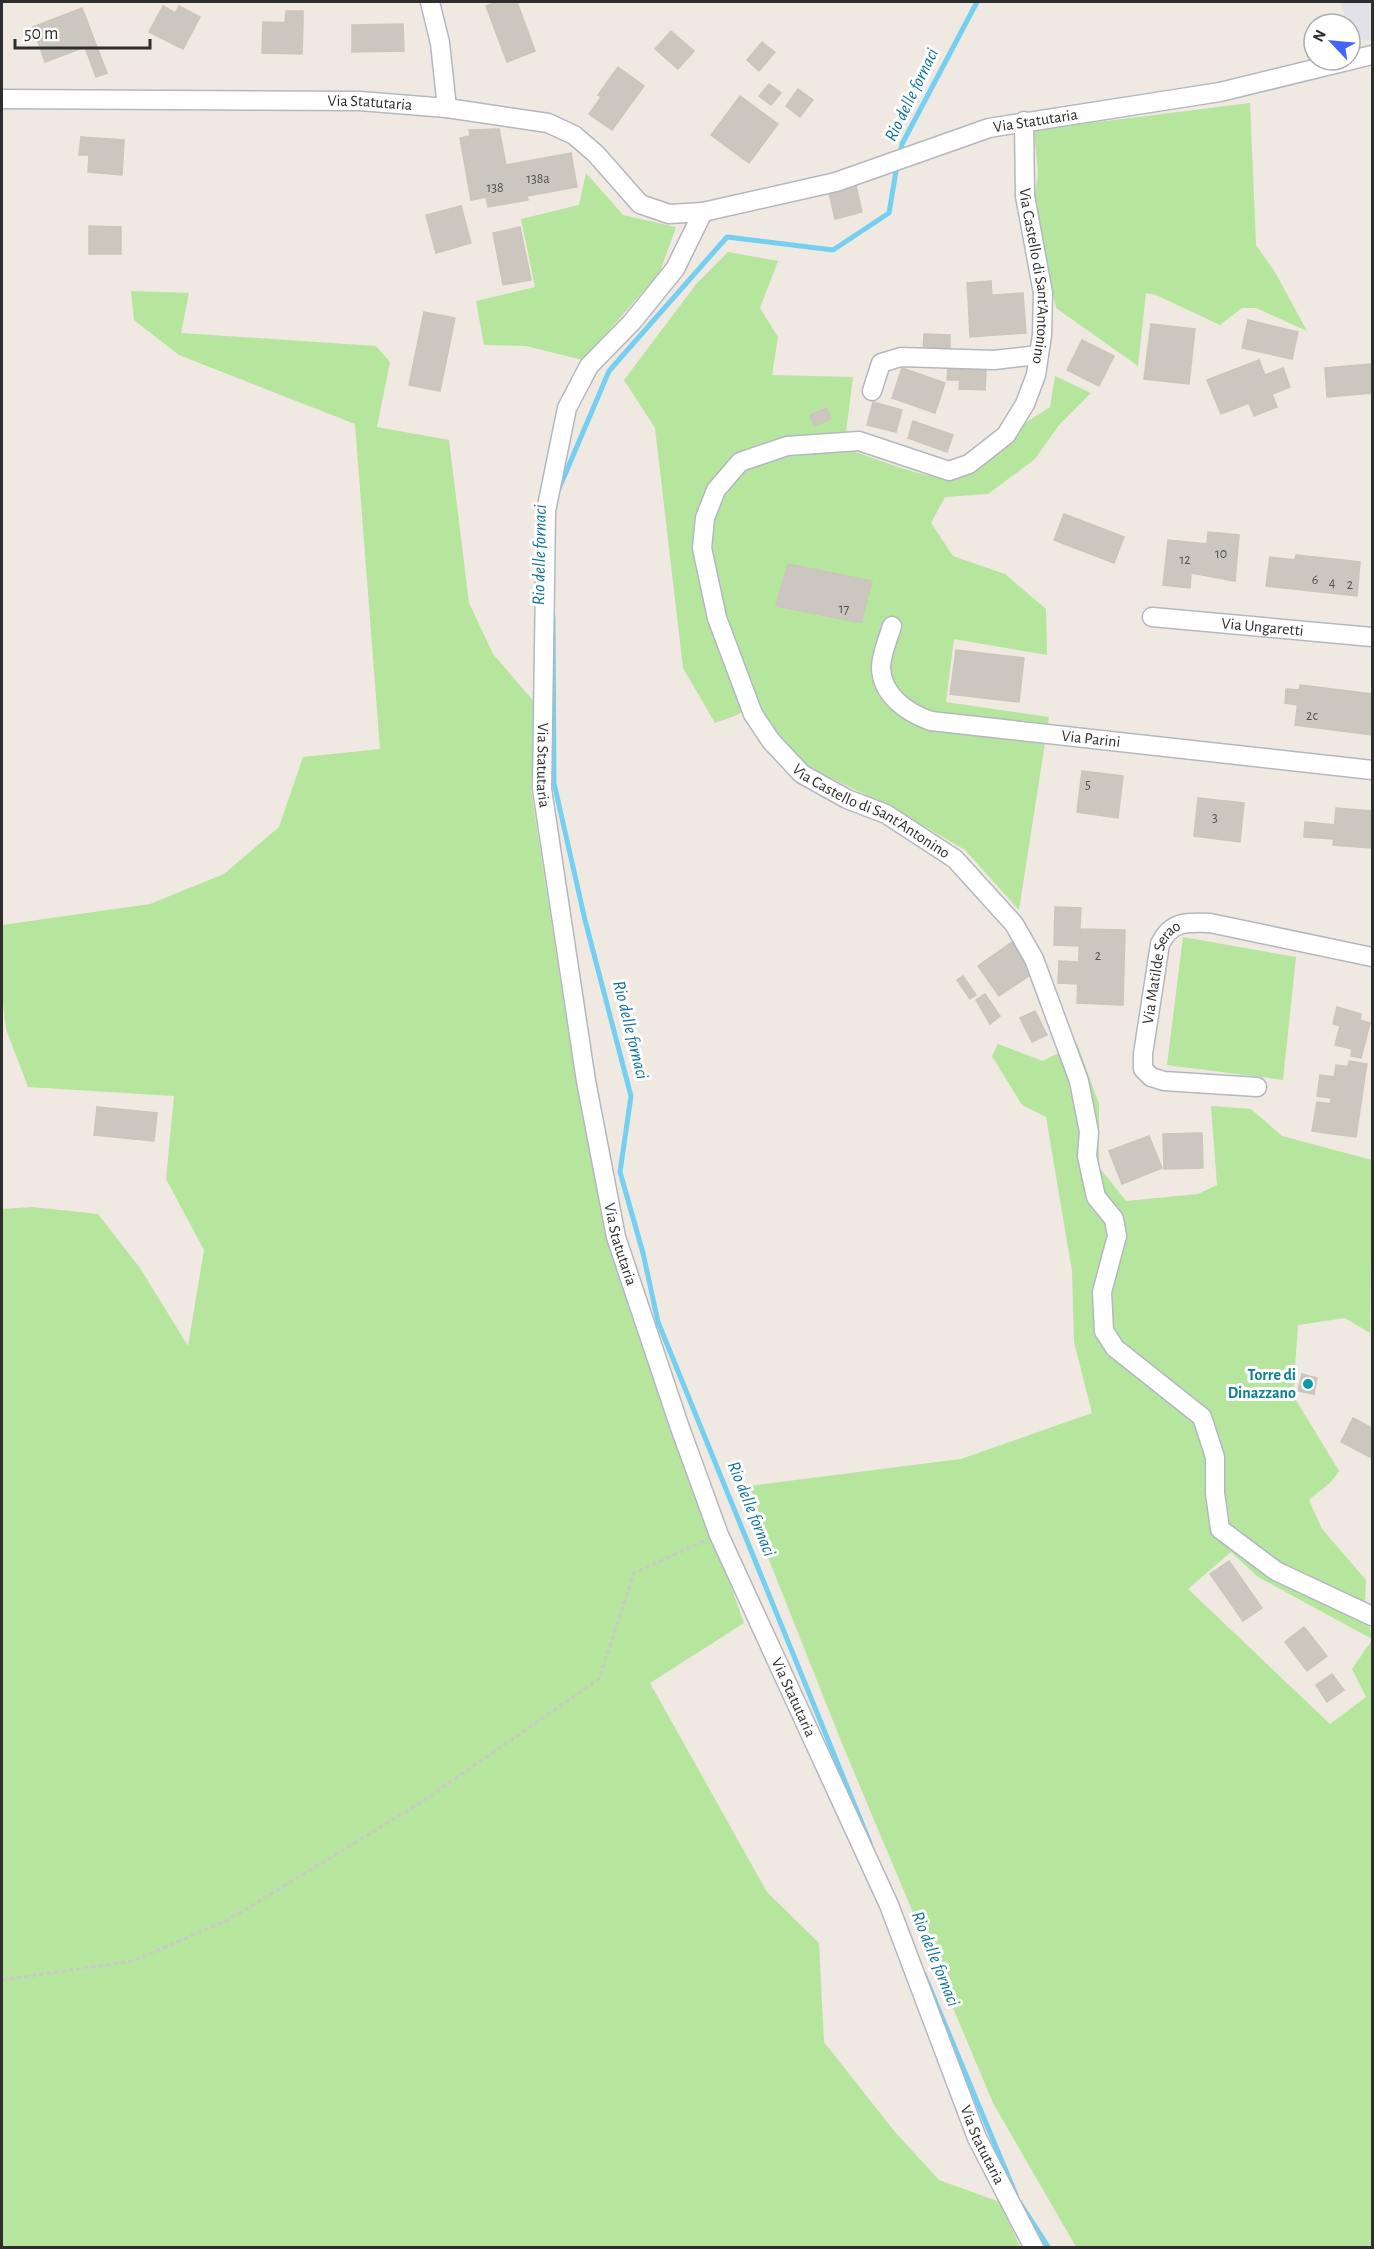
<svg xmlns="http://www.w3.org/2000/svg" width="1374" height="2249" font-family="'Alegreya Sans',sans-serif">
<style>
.industrial{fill:#e3e1e8}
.green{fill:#b6e59e}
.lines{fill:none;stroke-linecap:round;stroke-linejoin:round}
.stream{stroke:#75cff0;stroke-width:5}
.building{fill:#cbc7bf;stroke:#cbc5ba;stroke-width:1.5}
.minor-casing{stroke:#b4b7c1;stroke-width:21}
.path{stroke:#c9c9c9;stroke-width:3;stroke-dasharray:4.5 3;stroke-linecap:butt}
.minor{stroke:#fff;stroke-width:18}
.culture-dot{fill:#0f9aa8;stroke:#fff;stroke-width:2}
.labels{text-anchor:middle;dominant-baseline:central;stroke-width:6;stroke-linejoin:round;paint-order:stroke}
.number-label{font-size:14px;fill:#555452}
.street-label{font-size:16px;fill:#2e2e2e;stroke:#fff}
.culture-label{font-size:16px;font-weight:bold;fill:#0d838f;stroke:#fff;text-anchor:end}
.water-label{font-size:18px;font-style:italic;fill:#0d6fa3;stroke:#fff}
</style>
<rect width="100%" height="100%" fill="#efe9e1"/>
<path class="industrial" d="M1340,2H1372V40L1353,39L1350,24H1348Z"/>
<path class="green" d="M1250,103L1256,245L1275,272L1307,331L1256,308H1242L1220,325L1156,295L1146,293L1138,366L1056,308L1034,201L1038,172L1034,130Z
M586,173L623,215L676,227L660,272L583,360L526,346L484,345L476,301L535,287L521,219L579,205Z
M728,252L778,261L760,308L778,337L772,375L853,377L844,448C860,453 920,476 932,476C957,474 977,453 1002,451L1025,423L1050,407L1055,376L1091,393L1059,425L1035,459L988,494L945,497L931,523L953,556L1005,574L1046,609L1047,655L954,639L946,702L1049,717L1019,910L965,850L893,808L808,767L778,735L758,702L737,715L715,723L683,668L655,428L624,380L697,283Z
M131,291L189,293L181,333L376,346L390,362L377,427L449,440L469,603L493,654L537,705L531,790L575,1076L608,1242L744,1623L650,1683L767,1892L819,1943L824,2042L895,2132L939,2180L1000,2202L1020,2247H2V1209L33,1207L98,1214L140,1268L188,1346L204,1250L166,1179L174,1096L28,1087L6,1029L2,995V925L150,904L224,874L279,827L303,757L380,749L355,424L179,355L134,320Z
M1183,937L1296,957L1283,1080L1167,1065Z
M1077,1043L1099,1104V1167L1126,1201L1198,1194L1217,1185L1211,1106L1251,1109L1282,1136L1372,1160L1370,1333L1345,1318L1298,1325L1293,1395L1339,1471C1329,1487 1322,1488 1309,1500L1322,1529L1366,1580L1365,1605L1372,1639L1258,1577L1231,1552L1188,1589L1330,1724L1366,1697L1352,1669L1372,1640V2247H1076L993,2103L843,1746L740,1487L961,1459L1092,1413L1074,1342L1072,1271L1046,1117L1022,1105L992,1056L998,1044L1043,1061Z"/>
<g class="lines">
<path class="stream" d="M899,156L902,144L977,2
M558,491L609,371L727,237L833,250L889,213L897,165
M553,616L554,783L585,920L631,1096L620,1172L643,1253L658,1322L870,1843
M924,1974L1016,2195
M1020,2203L1049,2248"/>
</g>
<path class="building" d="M497,2H517L535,51L507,62L486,6Z
M163,6L175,13L179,6L200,17L183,49L149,32Z
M82,8L107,73L96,77L85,47L45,62L33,27Z
M286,11H303V23H285Z
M263,22L303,23L302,54L262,53Z
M403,24L404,51L352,52V25Z
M671,31L694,51L678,69L655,49Z
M762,42L775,52L759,71L747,60Z
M618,67L644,86L612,130L589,114L601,97L598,95Z
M769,84L781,93L771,105L759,96Z
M798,89L813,100L800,117L786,106Z
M740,96L778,124L749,163L711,135Z
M499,129L506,165L571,153L577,187L527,196L528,200L488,207L486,197L471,200L460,138L470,136L469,130Z
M81,137L124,140L122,175L88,172L89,155H79Z
M855,181L862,212L835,219L828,188Z
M461,206L471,243L436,253L426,215Z
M89,226L121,227V254H89Z
M520,227L531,280L503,285L493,233Z
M991,281L992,296L968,297L967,283Z
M1023,293L1026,333L970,337L968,297Z
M424,312L455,318L440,391L409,385Z
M1248,320L1298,332L1292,359L1242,348Z
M1151,324L1195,329L1189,384L1144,379Z
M924,334L950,335V353H923Z
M1082,340L1114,356L1099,386L1067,370Z
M1259,360L1265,375L1283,368L1290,387L1221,414L1207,380Z
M1372,364V393L1327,397L1325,368Z
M948,366H961L960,380H947Z
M961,366L986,368L985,390L959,389Z
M902,368L945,383L935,413L892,398Z
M1272,394L1277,407L1254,416L1249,403Z
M873,402L902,410L896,432L867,425Z
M827,408L831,419L814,426L810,415Z
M913,421L953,435L947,452L908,438Z
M1064,514L1124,537L1114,563L1054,540Z
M1208,532L1239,535L1235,581L1191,573L1190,588L1163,585L1168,540L1207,544Z
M1296,555L1360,562L1357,596L1266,586L1270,557L1295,560Z
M788,564L872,581L861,623L776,606Z
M956,650L1024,658L1019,702L950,694Z
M1300,685L1372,694V735L1295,725Z
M1286,689L1299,690L1297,705L1285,703Z
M1082,771L1123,776L1118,818L1077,812Z
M1198,798L1244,803L1240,842L1194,836Z
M1336,808L1372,811V848L1333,845Z
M1305,822L1335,825L1333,839L1304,837Z
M1055,907L1081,908L1079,946L1054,945Z
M1080,929L1125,930L1123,1005L1077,1003Z
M1012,942L1033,973L999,996L978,966Z
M1059,961L1079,962L1078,984L1058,983Z
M963,976L976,995L970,999L957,980Z
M985,994L1000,1016L990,1024L976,1000Z
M1337,1007L1361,1014L1360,1020L1370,1023L1361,1058L1351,1056L1352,1049L1335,1045L1340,1026L1333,1024Z
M1035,1011L1047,1035L1032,1042L1020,1018Z
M1349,1061L1367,1064L1366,1069L1348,1066Z
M1336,1065L1366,1069L1356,1137L1326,1133Z
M1320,1075L1334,1077L1331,1098L1317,1096Z
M1317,1102L1330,1104L1326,1133L1312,1131Z
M97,1107L157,1113L154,1141L94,1135Z
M1202,1133L1203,1168L1164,1169L1163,1134Z
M1149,1136L1162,1168L1122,1184L1109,1151Z
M1302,1374L1317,1378L1314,1394L1298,1391Z
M1353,1418L1372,1428V1458L1341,1442Z
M1229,1561L1262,1608L1243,1621L1210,1574Z
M1304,1627L1327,1656L1307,1671L1285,1642Z
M1332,1674L1344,1690L1327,1702L1316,1685Z"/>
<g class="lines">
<g class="minor-casing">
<g id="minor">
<path d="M430,2L440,43L447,108"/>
<path id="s1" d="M2,99L360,101L447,108L548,123L574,135L596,154L640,204L669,214L703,212L836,182L989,128L1220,92L1372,55"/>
<path id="s2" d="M1024,121L1025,196L1043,293L1042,335L1036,375L1025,404L1006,435L969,464L949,471L859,441L787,446L740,462L716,490L705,518L702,548L717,618L753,714L771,741L802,774L847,799L886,814L955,859L1014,924L1034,959L1079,1081L1089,1132L1087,1156L1096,1197L1114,1219L1117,1236L1102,1292L1104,1331L1115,1348L1202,1417L1215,1457V1493L1220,1529L1276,1571L1372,1616"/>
<path id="s3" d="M703,212L675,269L632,322L589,366L567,408L546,511L542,789L586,1081L616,1237L679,1425L719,1535L889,1905L977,2138L1034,2248"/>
<path d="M872,391L881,363L901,357L994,360L1038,355"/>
<path id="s4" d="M1152,617L1372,637"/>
<path id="s5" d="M892,626C888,639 881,655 881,668C882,696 908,713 931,721L1372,770"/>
<path id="s6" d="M1257,1087L1164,1081L1151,1077L1143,1069V1054L1160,944C1171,921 1187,922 1210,923L1372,957"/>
</g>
</g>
<path class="path" d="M2,1980L133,1961L228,1920L417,1805L599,1679L634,1573L704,1541"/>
<use href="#minor" class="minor"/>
</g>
<circle class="culture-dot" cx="1308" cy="1384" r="6"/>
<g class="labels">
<g class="number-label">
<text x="538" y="179">138a</text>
<text x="495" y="188">138</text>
<text x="1221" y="554">10</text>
<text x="1185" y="560">12</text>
<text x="1315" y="580">6</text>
<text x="1332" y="583">4</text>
<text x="1350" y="585">2</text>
<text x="844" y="609">17</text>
<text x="1312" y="716">2c</text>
<text x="1088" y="785">5</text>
<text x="1215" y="818">3</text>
<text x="1098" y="956">2</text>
</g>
<g class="street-label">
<text stroke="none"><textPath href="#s1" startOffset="368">Via Statutaria</textPath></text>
<text stroke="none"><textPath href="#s1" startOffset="1082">Via Statutaria</textPath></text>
<text stroke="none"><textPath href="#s2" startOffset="156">Via Castello di Sant'Antonino</textPath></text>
<text stroke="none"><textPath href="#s4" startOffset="111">Via Ungaretti</textPath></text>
<text stroke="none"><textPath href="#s5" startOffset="282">Via Parini</textPath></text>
<text stroke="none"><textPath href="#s3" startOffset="600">Via Statutaria</textPath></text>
<text stroke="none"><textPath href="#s2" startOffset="1036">Via Castello di Sant'Antonino</textPath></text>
<text stroke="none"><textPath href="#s6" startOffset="218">Via Matilde Serao</textPath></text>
<text stroke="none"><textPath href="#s3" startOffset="1086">Via Statutaria</textPath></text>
<text stroke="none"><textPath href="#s3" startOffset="1572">Via Statutaria</textPath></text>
<text stroke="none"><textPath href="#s3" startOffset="2058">Via Statutaria</textPath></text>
</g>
<g class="culture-label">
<text x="1296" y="1375">Torre di<tspan x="1296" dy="18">Dinazzano</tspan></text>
</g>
<g class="water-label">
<text transform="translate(912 95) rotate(-64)">Rio delle fornaci</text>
<text transform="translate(540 555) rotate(-89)">Rio delle fornaci</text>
<text transform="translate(630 1030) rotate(76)">Rio delle fornaci</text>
<text transform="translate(751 1509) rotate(68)">Rio delle fornaci</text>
<text transform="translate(935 1959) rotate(68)">Rio delle fornaci</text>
</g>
</g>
<rect width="1374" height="2249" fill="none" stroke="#2e2e2e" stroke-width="6"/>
<g transform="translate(1332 42) rotate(296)"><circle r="28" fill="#ffffff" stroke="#ababab" stroke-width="1.5"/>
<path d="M0-4.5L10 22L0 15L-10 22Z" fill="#4264fb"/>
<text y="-9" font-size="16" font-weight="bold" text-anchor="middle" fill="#2e2e2e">N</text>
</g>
<path d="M15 39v9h135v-9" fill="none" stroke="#2e2e2e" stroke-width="3"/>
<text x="24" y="39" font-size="18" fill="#2e2e2e" stroke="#ffffff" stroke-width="4.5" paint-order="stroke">50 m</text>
</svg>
